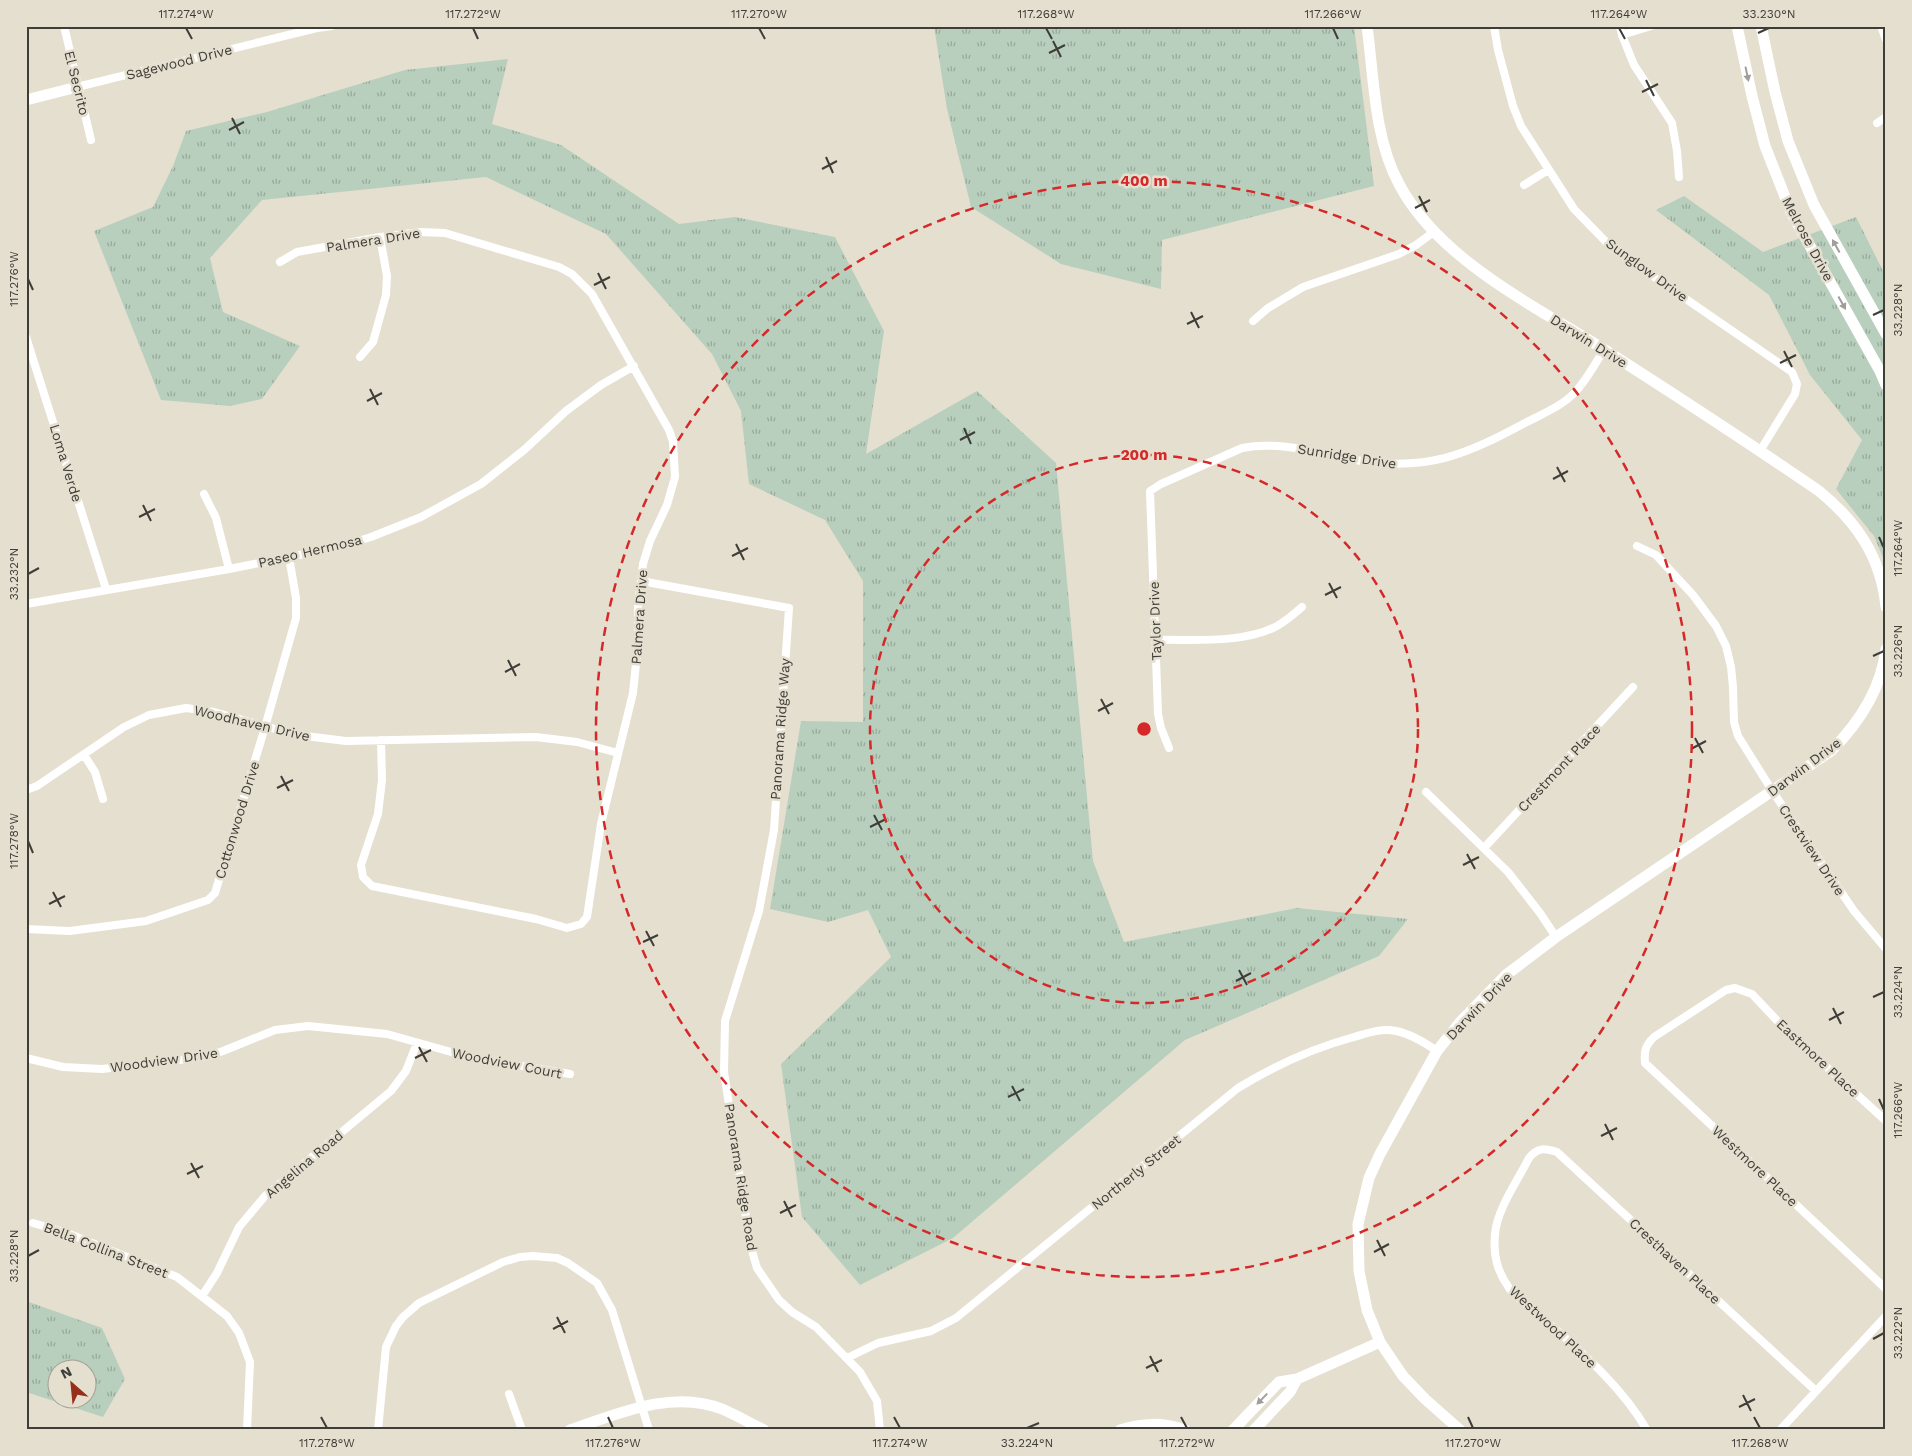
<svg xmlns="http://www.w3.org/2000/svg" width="1912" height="1456" font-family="'Work Sans',sans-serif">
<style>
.grass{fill:url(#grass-tufts);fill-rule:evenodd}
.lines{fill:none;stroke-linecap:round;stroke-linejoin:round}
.street{stroke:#fff;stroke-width:8}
.secondary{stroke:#fff;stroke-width:11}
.oneway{fill:#9f9e9b}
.ticks{fill:none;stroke:#3f3d37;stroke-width:2}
.ring{fill:none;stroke:#d62828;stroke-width:2.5;stroke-dasharray:9 6}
.labels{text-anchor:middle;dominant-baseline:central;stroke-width:5;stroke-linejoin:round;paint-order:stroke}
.street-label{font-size:14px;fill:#3f3d37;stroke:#e5dfd0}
.centre{fill:#d62828;stroke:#e5dfd0;stroke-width:2.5}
.ring-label{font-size:15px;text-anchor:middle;font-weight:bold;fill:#d62828;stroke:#e5dfd0;stroke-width:5;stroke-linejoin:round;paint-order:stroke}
.neatline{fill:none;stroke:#3f3d37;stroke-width:2}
.ticks-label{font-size:12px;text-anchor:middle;fill:#3f3d37}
</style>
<defs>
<pattern id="grass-tufts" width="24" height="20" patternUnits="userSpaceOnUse" patternTransform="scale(1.25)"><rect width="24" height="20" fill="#b8cfbd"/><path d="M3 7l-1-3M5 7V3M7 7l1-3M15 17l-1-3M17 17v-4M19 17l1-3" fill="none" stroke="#97a99a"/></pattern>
</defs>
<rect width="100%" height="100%" fill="#e5dfd0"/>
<path class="grass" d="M934,26H1354L1374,186L1162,240L1161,289L1061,264L971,207L947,109Z
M508,59L492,124L561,145L679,224L735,217L835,237L884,331L866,454L977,391L1056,463L1093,861L1124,942L1297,908L1408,919L1379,956L1185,1040L953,1238L860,1285L802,1217L781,1064L891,957L868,910L828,922L770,909L801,721L863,722V581L825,520L749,484L741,411L712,354L606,234L486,177L262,200L210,258L223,312L300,346L262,399L230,406L161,400L94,231L153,207L173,166L186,131L267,112L405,70Z
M1684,196L1763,252L1856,217L1886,277V565L1874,536L1836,489L1862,440L1810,375L1769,295L1656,210Z
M26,1301L102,1328L125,1379L103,1417L26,1392ZM88,1368V1398H58V1368Z"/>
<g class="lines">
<path class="street" d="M64,26L91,140
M1494,26L1498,50L1513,106L1521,126L1574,209L1612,248L1792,372L1797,384L1795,394L1760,451
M1620,26L1622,35L1634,65L1672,123L1677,151L1679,177
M1881,26L1886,40
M1622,35L1651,26
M77,87L317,28L332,26
M1877,123L1886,117
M1524,185L1548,170
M280,262L297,252L380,237L421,232L445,233L559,267L572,274L592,294L669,430L673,442L675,477L667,505L650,541L643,564L638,607V643L633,693L601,824L587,917L581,924L567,928L536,919L372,886L363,877L361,865L378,814L382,780L381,740
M1253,321L1268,308L1303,287L1399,254L1416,245L1435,231
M26,337L106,589
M360,357L373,342L386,295L387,276L380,237
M204,494L216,518L229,569
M1637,546L1656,555L1693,595L1716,626L1726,646L1731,667L1733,687L1734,722L1738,736L1773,792L1854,911L1886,949
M641,581L789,608L774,830L759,911L725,1021L724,1072L750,1244L757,1268L779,1300L792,1312L816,1327L860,1372L877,1401L880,1430
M26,604L229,569L335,548L371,537L421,517L481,484L524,450L566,411L601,385L634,366
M1156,640C1193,639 1244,644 1277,626C1286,621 1294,614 1302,607
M1169,748L1161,728L1158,714L1150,491L1161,484L1242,448C1283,440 1322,455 1362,461C1429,471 1467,454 1525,423C1542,414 1563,406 1576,391C1586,381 1596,362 1604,350
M84,755L95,772L103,799
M26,790L37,786L124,727L149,715L186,708L214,712L297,735L346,741L536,737L577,742L618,753
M1426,792L1508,872L1540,913L1556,937
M1484,848L1633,687
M26,929L70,931L146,921L208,900L215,893L265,727L296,618V598L289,557
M26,1058L63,1067L102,1069L205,1057L223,1051L275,1030L308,1026L387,1034L469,1057L570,1074
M1886,1121L1785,1029L1752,994L1735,988L1726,990L1654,1037C1645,1046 1644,1051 1645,1063L1886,1289
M33,1223L67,1233L177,1277L227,1316L239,1333L250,1362L247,1430
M202,1296L217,1273L239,1227L265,1196L391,1091L406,1071L417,1043
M847,1358L878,1343L931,1331L956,1318L1238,1088C1274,1066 1313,1048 1354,1037C1368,1033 1381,1028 1396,1031C1411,1034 1424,1042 1437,1051
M509,1394L522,1430
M378,1430L386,1347L396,1326L403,1317L419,1303L503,1262L520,1257L533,1256L557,1258L568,1263L597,1283L612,1310L649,1430
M1647,1430C1623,1389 1587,1357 1552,1326C1540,1316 1517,1300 1509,1288C1497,1271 1493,1255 1495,1234C1497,1209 1518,1180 1529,1158C1538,1147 1545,1148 1557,1152L1816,1391
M1780,1430L1886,1316"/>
<path class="secondary" d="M1367,26C1374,78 1374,138 1399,184C1439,260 1535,306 1605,350C1677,396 1749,443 1819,491C1857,522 1881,557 1886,607
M1737,26L1752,96L1765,146L1791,212L1880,371L1886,385
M1761,26L1775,92L1788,141L1814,205L1886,334
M26,100L77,87
M570,1430C617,1414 672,1389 722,1409C736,1415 750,1423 764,1430
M1120,1430C1143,1423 1161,1422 1185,1430
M1233,1430L1279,1382L1297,1379L1380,1342
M1254,1430L1290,1392L1297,1379
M1460,1430L1425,1399L1403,1376L1380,1342L1367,1310L1359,1271L1358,1224L1369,1178L1380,1154L1437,1051L1461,1021L1506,975L1556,937L1831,751C1859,723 1881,690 1886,649"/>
</g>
<defs><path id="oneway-solid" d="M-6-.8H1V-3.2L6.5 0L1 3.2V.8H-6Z" transform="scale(1.25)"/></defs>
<g class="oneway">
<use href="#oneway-solid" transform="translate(1747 74) rotate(78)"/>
<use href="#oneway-solid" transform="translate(1836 246) rotate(-119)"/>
<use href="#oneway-solid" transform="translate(1842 303) rotate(61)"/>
<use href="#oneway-solid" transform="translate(1262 1399) rotate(134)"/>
</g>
<path class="ticks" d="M186,28L192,39M473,28L478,39M759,28L765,39M1046,28L1052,39M1333,28L1338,39M1619,28L1625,39M1758,33L1769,28M1053,41L1061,57M1049,53L1065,45M1646,80L1654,96M1642,92L1658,84M232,118L240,134M229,130L244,122M826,157L833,173M822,169L837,161M1419,196L1427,212M1415,208L1430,200M598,273L606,289M28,279L33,290M594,285L610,277M1191,312L1199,328M1873,315L1884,310M1187,324L1203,316M1784,351L1792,367M1780,363L1796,355M370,389L378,405M367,401L382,393M964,428L971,444M960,440L975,432M1557,467L1565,482M1553,479L1568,471M143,505L151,521M139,517L155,509M1879,537L1884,548M736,544L744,560M732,556L748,548M28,574L39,568M1329,583L1337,598M1325,595L1341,587M1873,656L1884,651M508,660L516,676M505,672L520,664M1101,699L1109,714M1098,711L1113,703M1695,738L1703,753M1691,749L1706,741M281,776L289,791M277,788L293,780M874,815L882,830M870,827L886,819M28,841L33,853M1467,854L1475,869M1463,865L1479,857M53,892L61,907M49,904L65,896M646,931L654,946M643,942L658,935M1239,970L1247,985M1236,981L1251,973M1873,997L1884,992M1833,1008L1841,1024M1829,1020L1844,1012M419,1047L427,1062M415,1058L431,1050M1012,1086L1020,1101M1008,1097L1024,1089M1879,1099L1884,1110M1605,1124L1613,1140M1601,1136L1617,1128M191,1163L199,1178M187,1174L203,1166M784,1201L792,1217M780,1213L796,1205M1377,1240L1385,1256M1374,1252L1389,1244M28,1256L39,1250M557,1317L565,1333M553,1329L568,1321M1873,1339L1884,1333M1150,1356L1158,1372M1146,1368L1162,1360M1743,1395L1751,1411M1739,1407L1755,1399M321,1417L327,1428M608,1417L613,1428M894,1417L900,1428M1181,1417L1187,1428M1468,1417L1473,1428M1754,1417L1760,1428M1027,1428L1039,1423"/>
<g class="ring">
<circle cx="1144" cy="729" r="274"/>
<circle cx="1144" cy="729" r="548"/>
</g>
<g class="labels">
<g class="street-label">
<text transform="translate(179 62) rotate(-14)">Sagewood Drive</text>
<text transform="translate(77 83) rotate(76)">El Secrito</text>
<text transform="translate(1808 239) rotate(62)">Melrose Drive</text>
<text transform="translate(373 240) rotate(-9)">Palmera Drive</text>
<text transform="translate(1647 270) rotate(36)">Sunglow Drive</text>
<text transform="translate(1589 341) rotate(32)">Darwin Drive</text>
<text transform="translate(1347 456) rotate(9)">Sunridge Drive</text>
<text transform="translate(66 463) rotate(73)">Loma Verde</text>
<text transform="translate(310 551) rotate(-13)">Paseo Hermosa</text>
<text transform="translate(639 617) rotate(-86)">Palmera Drive</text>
<text transform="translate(1155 621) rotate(-92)">Taylor Drive</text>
<text transform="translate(252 723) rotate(13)">Woodhaven Drive</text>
<text transform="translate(780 729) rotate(-86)">Panorama Ridge Way</text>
<text transform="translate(1804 767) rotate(-37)">Darwin Drive</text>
<text transform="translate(1559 768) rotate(-47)">Crestmont Place</text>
<text transform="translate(237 820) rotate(-73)">Cottonwood Drive</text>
<text transform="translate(1812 850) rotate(56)">Crestview Drive</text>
<text transform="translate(1479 1006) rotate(-46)">Darwin Drive</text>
<text transform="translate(1818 1058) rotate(43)">Eastmore Place</text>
<text transform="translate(164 1060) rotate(-8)">Woodview Drive</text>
<text transform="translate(507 1063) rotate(11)">Woodview Court</text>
<text transform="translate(304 1164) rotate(-40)">Angelina Road</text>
<text transform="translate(1755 1166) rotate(43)">Westmore Place</text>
<text transform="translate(1136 1172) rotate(-39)">Northerly Street</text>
<text transform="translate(741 1177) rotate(81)">Panorama Ridge Road</text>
<text transform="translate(106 1250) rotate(21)">Bella Collina Street</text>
<text transform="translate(1675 1261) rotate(43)">Cresthaven Place</text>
<text transform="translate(1553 1327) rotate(43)">Westwood Place</text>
</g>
</g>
<circle cx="1144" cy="729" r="8" class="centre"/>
<g class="ring-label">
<text x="1144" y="186">400 m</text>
<text x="1144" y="460">200 m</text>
</g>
<rect width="1912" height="1456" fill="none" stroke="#e5dfd0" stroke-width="55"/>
<g transform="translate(72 1384) rotate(333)"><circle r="24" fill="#e5dfd0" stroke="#a39e93"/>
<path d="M0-4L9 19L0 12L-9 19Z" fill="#972e19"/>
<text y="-8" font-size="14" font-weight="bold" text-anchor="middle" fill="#3f3d37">N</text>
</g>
<rect x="28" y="28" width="1856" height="1400" class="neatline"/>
<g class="ticks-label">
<text x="186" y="18">117.274°W</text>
<text x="473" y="18">117.272°W</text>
<text x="759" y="18">117.270°W</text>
<text x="1046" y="18">117.268°W</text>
<text x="1333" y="18">117.266°W</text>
<text x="1619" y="18">117.264°W</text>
<text x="1769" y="18">33.230°N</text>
<text transform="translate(14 279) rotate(-90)" y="4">117.276°W</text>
<text transform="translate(1898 310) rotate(-90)" y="4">33.228°N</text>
<text transform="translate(1898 548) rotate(-90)" y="4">117.264°W</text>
<text transform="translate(14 574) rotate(-90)" y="4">33.232°N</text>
<text transform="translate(1898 651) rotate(-90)" y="4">33.226°N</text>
<text transform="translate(14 841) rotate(-90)" y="4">117.278°W</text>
<text transform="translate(1898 992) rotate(-90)" y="4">33.224°N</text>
<text transform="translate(1898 1110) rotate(-90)" y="4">117.266°W</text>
<text transform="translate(14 1256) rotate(-90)" y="4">33.228°N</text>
<text transform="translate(1898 1333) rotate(-90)" y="4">33.222°N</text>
<text x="327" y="1447">117.278°W</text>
<text x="613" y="1447">117.276°W</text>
<text x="900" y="1447">117.274°W</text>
<text x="1027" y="1447">33.224°N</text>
<text x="1187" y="1447">117.272°W</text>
<text x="1473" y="1447">117.270°W</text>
<text x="1760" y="1447">117.268°W</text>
</g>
</svg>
